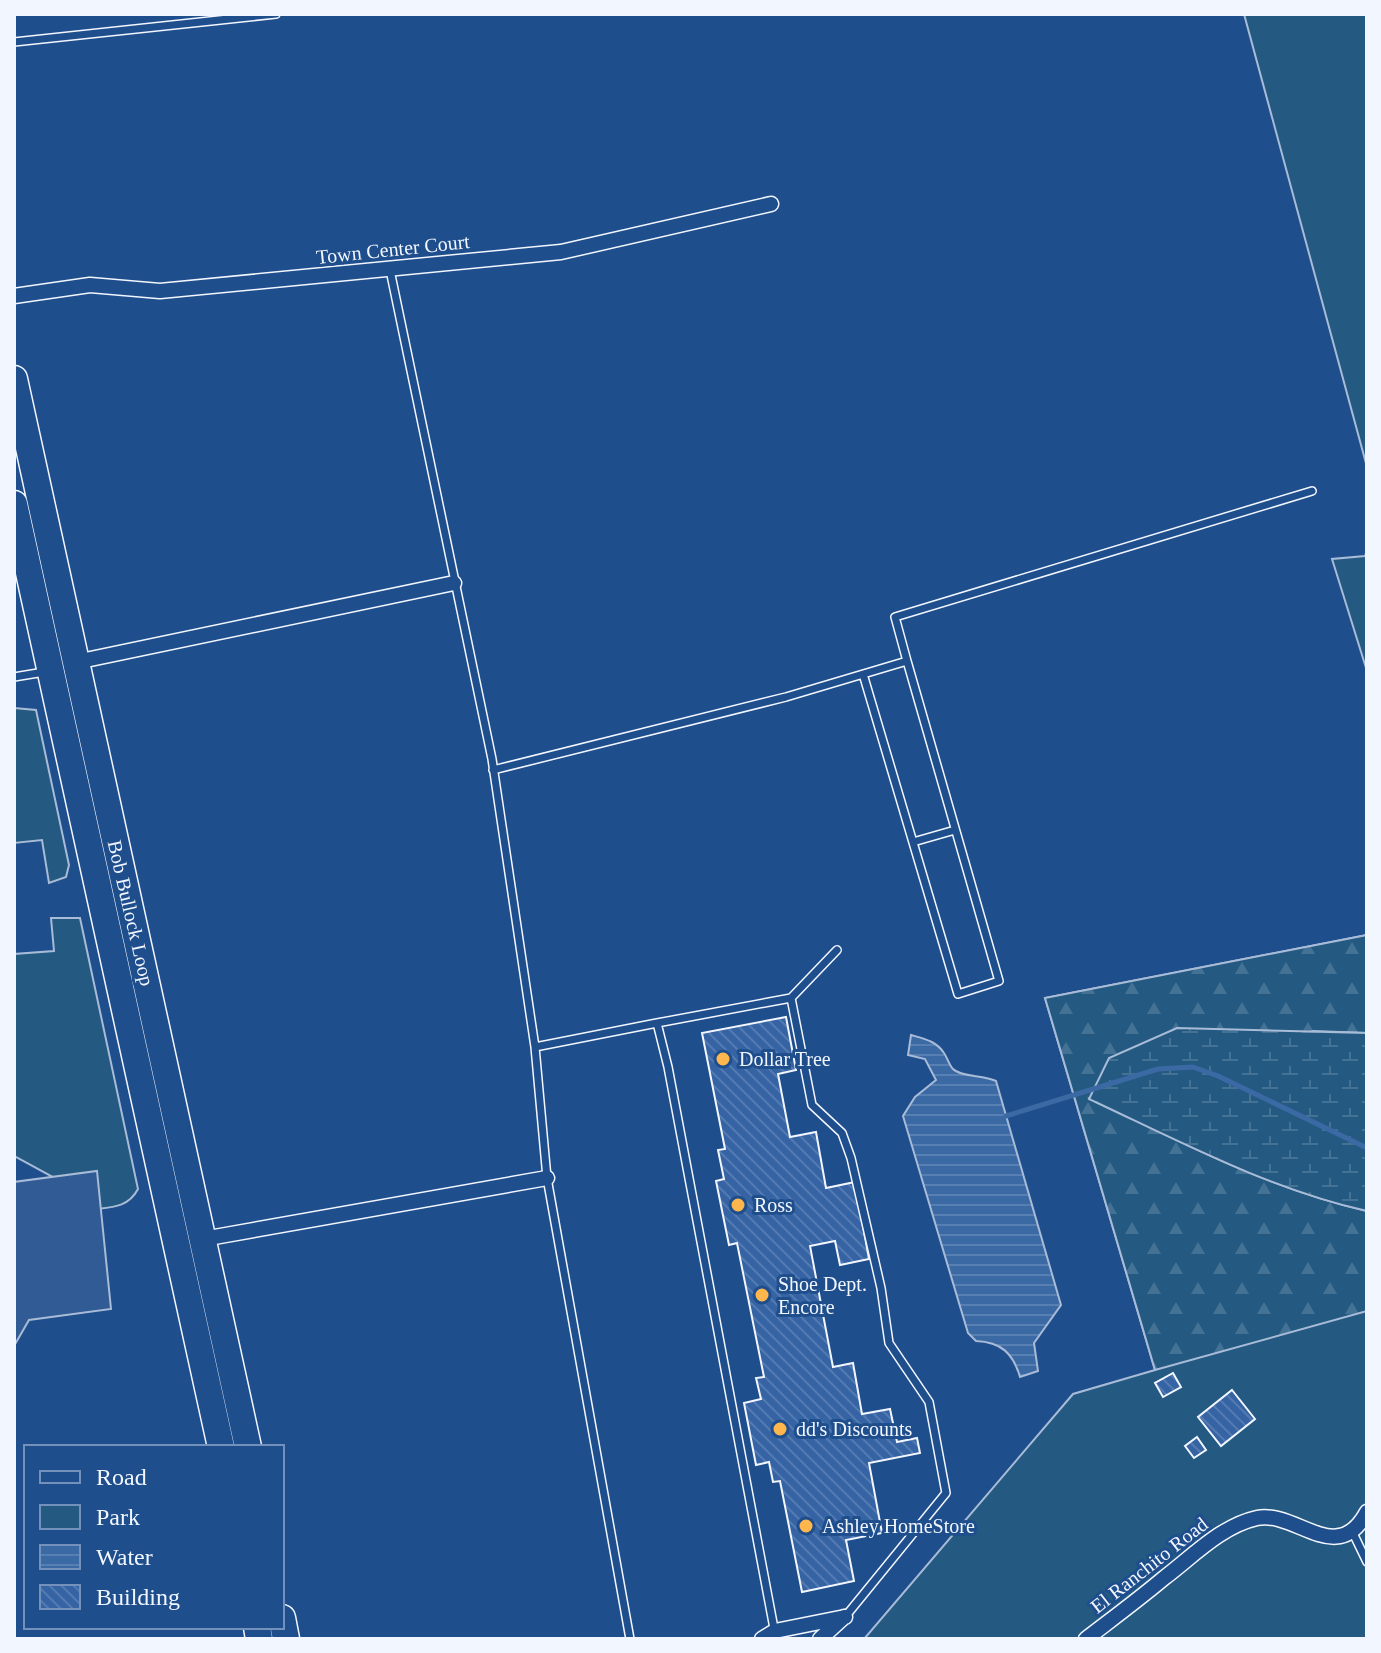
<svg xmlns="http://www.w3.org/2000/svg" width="1381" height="1653" font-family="Georgia,serif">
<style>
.green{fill:#245a82;stroke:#a8bbd7;stroke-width:2}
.forest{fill:url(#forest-firs);stroke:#a8bbd7;stroke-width:2}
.wetland{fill:url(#wetland-marsh);stroke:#a8bbd7;stroke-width:2}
.parking{fill:#305b95;stroke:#a8bbd7;stroke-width:2}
.water{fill:url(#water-rules);stroke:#a8bbd7;stroke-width:2}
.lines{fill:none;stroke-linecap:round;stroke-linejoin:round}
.stream{stroke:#3b69a3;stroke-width:5}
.building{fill:url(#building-back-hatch);stroke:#f2f6ff;stroke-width:2}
.lane-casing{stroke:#f2f6ff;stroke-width:10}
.street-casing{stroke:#f2f6ff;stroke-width:17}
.highway-casing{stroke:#f2f6ff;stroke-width:29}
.lane{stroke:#1f4e8c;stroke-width:7}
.street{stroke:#1f4e8c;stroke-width:14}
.highway{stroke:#1f4e8c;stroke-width:26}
.poi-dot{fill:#ffb74d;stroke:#1f4e8c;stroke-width:3}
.labels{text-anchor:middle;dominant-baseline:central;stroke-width:6;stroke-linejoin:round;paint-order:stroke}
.street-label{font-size:20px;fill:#f2f6ff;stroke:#1f4e8c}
.poi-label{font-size:20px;fill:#f2f6ff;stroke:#1f4e8c;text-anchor:start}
</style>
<defs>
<pattern id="forest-firs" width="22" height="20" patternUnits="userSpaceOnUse" patternTransform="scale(2)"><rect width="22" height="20" fill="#245a82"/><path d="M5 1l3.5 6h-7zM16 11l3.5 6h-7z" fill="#447295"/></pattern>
<pattern id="wetland-marsh" width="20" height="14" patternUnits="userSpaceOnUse" patternTransform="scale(2)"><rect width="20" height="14" fill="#245a82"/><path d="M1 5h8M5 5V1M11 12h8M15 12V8" fill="none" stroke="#447295"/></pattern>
<pattern id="water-rules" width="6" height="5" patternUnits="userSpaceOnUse" patternTransform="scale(2)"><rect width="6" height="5" fill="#3b69a3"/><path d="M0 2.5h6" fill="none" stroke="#587fb1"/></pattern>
<pattern id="building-back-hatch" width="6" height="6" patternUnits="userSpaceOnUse" patternTransform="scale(2)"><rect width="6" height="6" fill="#3563a3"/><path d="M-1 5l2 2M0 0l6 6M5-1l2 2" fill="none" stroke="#537ab1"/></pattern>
</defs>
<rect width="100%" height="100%" fill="#1f4e8c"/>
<path class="green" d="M1244,14H1367V467Z
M1367,550V671L1332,559L1365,556Z
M14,708L36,710L69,865L66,877L49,883L42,840L14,843Z
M51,918H80L138,1189C129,1206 115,1207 97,1209V1201L14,1156V954L54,951Z
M1367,935V1639H864L1073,1394L1155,1370L1045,998Z"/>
<path class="forest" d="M1367,935V1033L1313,1031L1090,1098C1179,1141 1269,1189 1367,1211V1311L1155,1370L1045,998Z"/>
<path class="wetland" d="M1177,1028L1367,1033V1211C1269,1189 1179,1141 1089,1099L1109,1058Z"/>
<path class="parking" d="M97,1171L111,1309L29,1320L14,1346V1182Z"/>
<path class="water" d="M911,1035C925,1039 936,1041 944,1053C947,1057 949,1065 953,1069C961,1077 983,1075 996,1081L1061,1305L1034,1343L1038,1371L1020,1377C1013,1353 1001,1342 976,1341L968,1333L903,1116L915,1097L936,1080L925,1059L908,1055Z"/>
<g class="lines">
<path class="stream" d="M1006,1116L1158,1069L1193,1067L1218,1076L1367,1148"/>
</g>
<path class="building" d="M786,1017L796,1070L778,1074L790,1137L816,1132L826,1188L855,1182L869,1259L840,1265L835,1241L810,1246L833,1367L853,1363L862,1414L890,1409L897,1442L917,1438L920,1453L869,1463L882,1533L846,1540L854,1581L802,1592L780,1481L773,1482L769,1462L756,1465L744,1403L761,1399L756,1378L764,1377L737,1243L729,1245L716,1181L724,1179L718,1150L725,1149L702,1033Z
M1173,1373L1181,1387L1163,1397L1155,1383Z
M1232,1390L1255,1419L1221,1446L1198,1417Z
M1197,1437L1206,1450L1194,1458L1185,1446Z"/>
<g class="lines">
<g class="lane-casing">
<path id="lane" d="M14,42L276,14
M390,270L492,759L535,1047
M863,674L958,994L999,981L907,661
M14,677L44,672
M493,770L786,697L907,661L895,617L1312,491
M913,842L955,830
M837,950L791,998L812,1105L842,1133L851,1158L881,1288L889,1343L929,1402L946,1493L845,1617
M657,1023L791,998
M1352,1531L1367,1562
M630,1639L547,1178L535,1047L657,1023L668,1067L776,1639"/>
</g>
<g class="street-casing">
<path id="street" d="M14,296L90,285L160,291L561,252L771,204
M76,662L454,583
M203,1239L547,1178
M762,1639L775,1631L845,1617
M820,1639L844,1617
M1086,1639C1112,1619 1139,1599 1164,1578C1192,1557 1221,1526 1257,1518C1296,1510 1337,1568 1367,1512"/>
</g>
<g class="highway-casing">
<path id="highway" d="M14,379L248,1447
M14,504L221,1447
M282,1618L286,1639
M257,1627L259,1639"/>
</g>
<use href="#lane" class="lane"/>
<use href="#street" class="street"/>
<use href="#highway" class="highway"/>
</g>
<g class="poi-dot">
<circle cx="723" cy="1059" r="8"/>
<circle cx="738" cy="1205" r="8"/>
<circle cx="762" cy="1295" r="8"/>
<circle cx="780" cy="1429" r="8"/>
<circle cx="806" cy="1526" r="8"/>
</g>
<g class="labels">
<g class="street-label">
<text transform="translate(393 249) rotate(-6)">Town Center Court</text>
<text transform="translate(131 913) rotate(77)">Bob Bullock Loop</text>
<text transform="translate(1149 1565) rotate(-38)">El Ranchito Road</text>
</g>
<g class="poi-label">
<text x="739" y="1059">Dollar Tree</text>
<text x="754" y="1205">Ross</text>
<text x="778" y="1284">Shoe Dept.<tspan x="778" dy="23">Encore</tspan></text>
<text x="796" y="1429">dd's Discounts</text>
<text x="822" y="1526">Ashley HomeStore</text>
</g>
</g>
<rect width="1381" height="1653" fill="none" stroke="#f2f6ff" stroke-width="32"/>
<rect x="24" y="1445" width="260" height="184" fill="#1f4e8c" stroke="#7391ba" stroke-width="2"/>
<rect x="40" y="1471" width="40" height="12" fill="#1f4e8c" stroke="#7391ba" stroke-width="2"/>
<text x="96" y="1485" font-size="24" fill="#f2f6ff">Road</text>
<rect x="40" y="1505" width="40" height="24" fill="#245a82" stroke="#7391ba" stroke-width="2"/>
<text x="96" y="1525" font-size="24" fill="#f2f6ff">Park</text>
<rect x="40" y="1545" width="40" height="24" fill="url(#water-rules)" stroke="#7391ba" stroke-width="2"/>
<text x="96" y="1565" font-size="24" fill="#f2f6ff">Water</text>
<rect x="40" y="1585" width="40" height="24" fill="url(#building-back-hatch)" stroke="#7391ba" stroke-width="2"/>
<text x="96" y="1605" font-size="24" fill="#f2f6ff">Building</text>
</svg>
